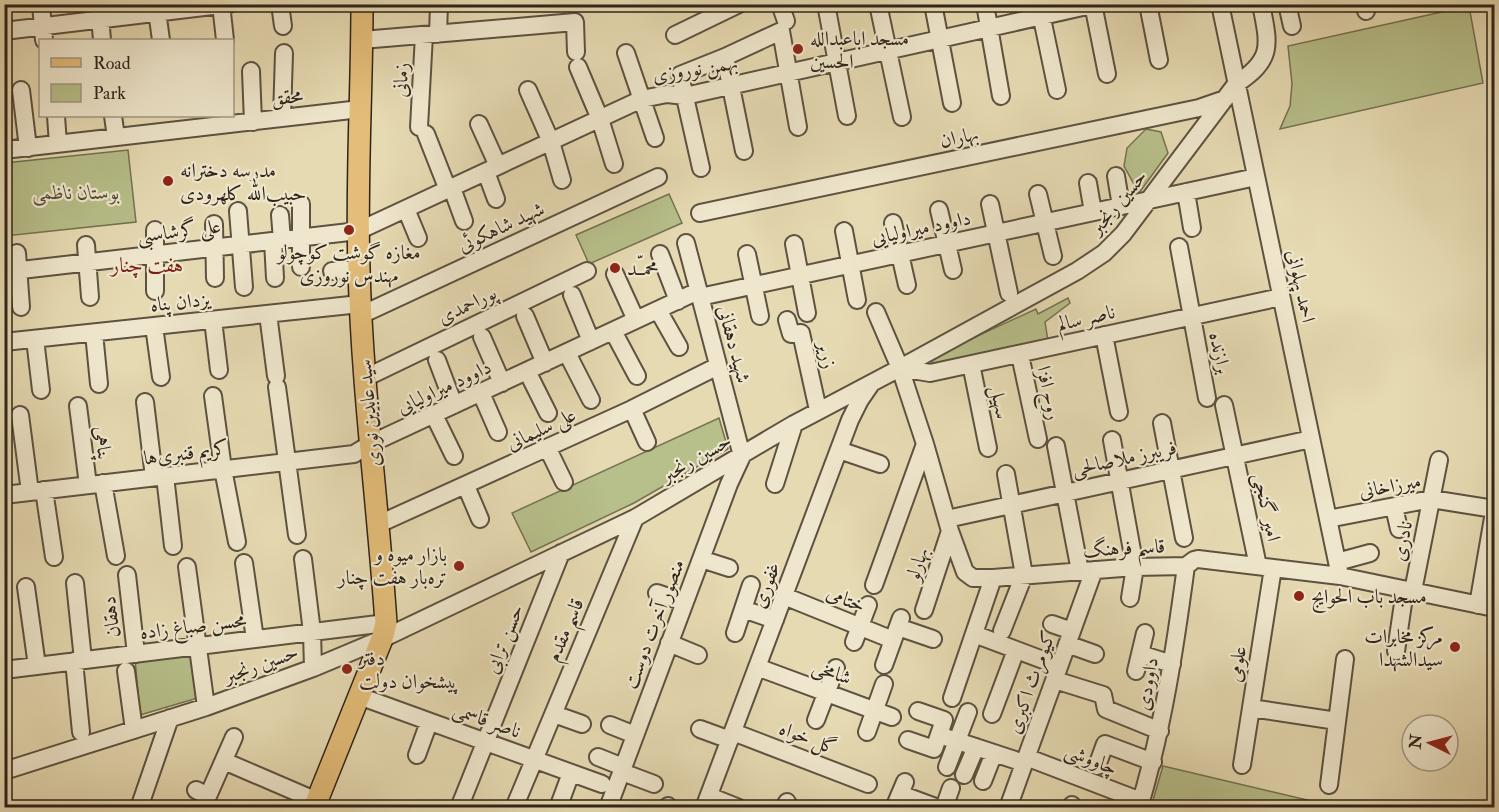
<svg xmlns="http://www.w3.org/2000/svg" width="1499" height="812" font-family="'IM FELL Double Pica',Amiri,serif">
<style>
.park{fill:#b7bf8a;stroke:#737252;stroke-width:1.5}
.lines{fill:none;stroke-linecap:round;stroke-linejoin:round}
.minor-casing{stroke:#5d5241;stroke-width:20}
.major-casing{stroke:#2f241b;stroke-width:24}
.minor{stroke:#efe7cd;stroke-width:16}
.major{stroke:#e3bd79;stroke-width:21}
.poi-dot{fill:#8f2418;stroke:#efe7cd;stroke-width:2}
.labels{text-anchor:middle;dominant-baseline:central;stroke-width:4.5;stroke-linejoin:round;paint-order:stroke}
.poi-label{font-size:20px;fill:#2f241b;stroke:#efe7cd;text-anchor:start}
.street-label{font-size:20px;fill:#2f241b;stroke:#efe7cd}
.park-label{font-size:20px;font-style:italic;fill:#514b37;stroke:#efe7cd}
.neighbourhood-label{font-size:21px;fill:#7a1f14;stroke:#efe7cd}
</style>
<rect width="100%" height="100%" fill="#e6dab2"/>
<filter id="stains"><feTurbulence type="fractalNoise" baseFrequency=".00333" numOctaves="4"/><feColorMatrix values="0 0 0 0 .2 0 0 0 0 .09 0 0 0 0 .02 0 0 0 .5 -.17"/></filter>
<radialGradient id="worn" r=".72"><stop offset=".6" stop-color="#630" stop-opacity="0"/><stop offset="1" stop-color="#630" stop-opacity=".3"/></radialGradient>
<path class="park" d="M1469,6L1483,83L1280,129L1290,106L1292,84L1288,46Z
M1146,129L1161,132L1168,153L1139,193L1124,166L1127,148Z
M128,150L136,222L5,236V163Z
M669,194L682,223L589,264L576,235Z
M1068,298L1070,303L1045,322L1048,341L937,363H933L930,359L934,356L1036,309L1038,314Z
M719,418L728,449L634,503L531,552L512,513Z
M195,652L201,697L140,715L135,659Z
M1163,766L1337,807H1151Z"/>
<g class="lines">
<g class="minor-casing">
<path id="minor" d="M41,4L44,40
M99,4L102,40
M156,4L161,40
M221,4L225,40
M280,4L283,26
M706,4V5
M780,4L786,21
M826,4L847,116
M878,4L902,117
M933,4L952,103
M985,4L1001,96
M1039,4L1057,90
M1093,4L1107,74
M1148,4L1159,60
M1220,4L1340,576
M1287,4L1292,26
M1364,4L1366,11
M4,31L229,4
M438,34L439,4
M675,35L739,4
M362,40L575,22L576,52
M626,53L655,138
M725,57L744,151
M578,67L600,119L614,164
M251,71L253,122
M21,90L28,148
M528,90L551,142L562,180
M56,116L58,144
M113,116L116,137
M282,118L284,53
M479,124L498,166
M419,127L424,35
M426,134L448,190
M4,150L360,109
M701,168L680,75L725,57L781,31L798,127
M486,172L496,199
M1116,176L1121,206
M1088,183L1093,212
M452,188L464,221
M1186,192L1192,228
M1038,194L1053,256
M990,204L1009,293
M406,209L418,238
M939,210L953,270
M238,211L244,287
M700,213L1199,108L1225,99
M280,215L282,240
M893,223L907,285
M214,224L215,278
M155,230V291
M844,231L857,300
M273,241L275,278
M794,244L807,313
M86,245L90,297
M1179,247L1207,398
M17,253L21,307
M660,254L678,301
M747,254L760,316
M301,267V204
M332,271L359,269
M4,272L358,231L642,99L667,94L685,96L1096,4
M615,274L636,320
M572,295L591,341
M700,297L1256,177
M658,310L679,347
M876,312L900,368L925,444L950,531L965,572L973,578H993L1135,567L1186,566L1194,560L1198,559L1340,576L1494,608
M268,314L276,376
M361,315L658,177
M525,316L545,363
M213,320L219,370
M787,320L791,334L801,333L818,410
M154,326L161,377
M613,331L637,376
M94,333L99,384
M1104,335L1119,412
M482,337L502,383
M35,339L41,390
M4,342L360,304
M567,353L591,400
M1020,355L1038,439
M437,360L454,405
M971,364L988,448
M900,368L930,373L1281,297
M527,371L548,413
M365,378L587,271
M277,387L297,535
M481,393L498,432
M213,396L223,469L237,542
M145,402L154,477
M1224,405L1258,566
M78,406L88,485
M632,409L647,442
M20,415L30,492
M434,415L454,456
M1162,423L1184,538
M1112,440L1135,567L1130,598
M1056,446L1080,571
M548,449L564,482
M839,450L880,464
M165,476L173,546
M103,483L116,556
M775,484L794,424
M466,486L480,519
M44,490L54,557
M4,495L354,454L370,444L698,291
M1394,507L1399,529
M947,519L1311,439
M1328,519L1431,499L1494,509
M379,524L632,409L718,366
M303,559L312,632L313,668
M701,559L729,568
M1337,562L1370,553
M244,563L255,639
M187,567L206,707
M127,575L136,654
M75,583L83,660
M874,585L925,444
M26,587L37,666
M1413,591L1439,460
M657,593L684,602
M784,596L893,640
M1478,605L1494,512
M743,609L751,585
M924,610L950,531
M1052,624L1072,631
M898,627L933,639
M1002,631L1024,575L1006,474
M735,633L743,609L775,620
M974,634L1059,666
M854,642L868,605
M669,643L698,655
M1067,644L1095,654
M1396,651L1405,590
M1140,654L1145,633
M74,661L81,732
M884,665L901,618
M757,667L892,717
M4,670L386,623
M126,671L134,730
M1136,671L1140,654L1172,664
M1055,680L1103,695L1106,709L1160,731
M359,696L602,784
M952,698L993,578
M1251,708L1337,721
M554,714L582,724
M992,714L1016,650
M816,720L836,668
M610,725L635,735
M700,729L730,740
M733,732L868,784
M867,732L884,684
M939,735L1024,763
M908,740L934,749L944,720L918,711
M417,755L429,722
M598,757L623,767
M1026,757L1141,801
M224,761L317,801
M1242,765L1273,568
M1097,766L1105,744L1153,762
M947,767L968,712
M4,771L206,707L313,668L382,639L635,518L794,424L900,368L1077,271L1104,253L1123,234L1236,84C1274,59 1269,45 1261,4
M622,772L654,784
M964,775L976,747
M983,781L994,753
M1329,785L1345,659
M196,790L208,796L234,737
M900,794L938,808
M709,796L739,808
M139,808L170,718
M459,808L561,553
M514,808L635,518
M558,808L571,773
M608,808L729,484L742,456L686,243
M667,808L668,806
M704,808L850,420L860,400L871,384
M784,808L787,802
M894,808L905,782
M944,808L951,788
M1008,808L1094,570
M1071,808L1072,805
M1139,808C1163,728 1175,648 1186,566"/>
</g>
<g class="major-casing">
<path id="major" d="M314,808L382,639L386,623C378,505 362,387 359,269C356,181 362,93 362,4"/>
</g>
<use href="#minor" class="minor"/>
<use href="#major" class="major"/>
</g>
<g class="poi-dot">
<circle cx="798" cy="49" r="6"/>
<circle cx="168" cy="181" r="6"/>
<circle cx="349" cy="230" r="6"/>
<circle cx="615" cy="268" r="6"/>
<circle cx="459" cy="566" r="6"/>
<circle cx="1299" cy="596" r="6"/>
<circle cx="1455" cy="647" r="6"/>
<circle cx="347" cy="669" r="6"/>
</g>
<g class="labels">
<g class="poi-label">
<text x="810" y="38">مسجد اباعبدالله<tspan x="810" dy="23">الحسین</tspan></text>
<text x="180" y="170">مدرسه دخترانه<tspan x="180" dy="23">حبیب‌الله کلهرودی</tspan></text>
<text x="349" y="252" text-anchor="middle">مغازه گوشت کوچولو<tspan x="349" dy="23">مهندس نوروزی</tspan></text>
<text x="627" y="268">محمـّـد</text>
<text x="447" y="554" text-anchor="end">بازار میوه و<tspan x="447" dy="23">تره‌بار هفت چنار</tspan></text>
<text x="1311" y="596">مسجد باب الحوایج</text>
<text x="1443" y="636" text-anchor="end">مرکز مخابرات<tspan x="1443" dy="23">سیدالشهدا</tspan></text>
<text x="359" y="658">دفتر<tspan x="359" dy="23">پیشخوان دولت</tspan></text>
</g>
<g class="street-label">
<text transform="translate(695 69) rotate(-9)">بهمن نوروزی</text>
<text transform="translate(401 80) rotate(-87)">زمانی</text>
<text transform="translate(287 97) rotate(-7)">محقق</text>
<text transform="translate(959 137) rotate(-12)">بهاران</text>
<text transform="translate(1118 202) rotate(-50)">حسین رنجبر</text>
<text transform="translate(501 227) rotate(-25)">شهید شاهکوئی</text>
<text transform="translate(921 228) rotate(-12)">داوود میراولیایی</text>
<text transform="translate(179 231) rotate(-7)">علی گرشاسبی</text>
<text transform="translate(1301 286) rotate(78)">احمد پهلوانی</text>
<text transform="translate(180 302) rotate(-6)">یزدان پناه</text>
<text transform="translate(467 305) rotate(-26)">پوراحمدی</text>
<text transform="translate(1086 318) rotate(-13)">ناصر سالم</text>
<text transform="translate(734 344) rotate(75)">شهید دهقانی</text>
<text transform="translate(1220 353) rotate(78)">برازنده</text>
<text transform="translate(827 355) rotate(77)">زریر</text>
<text transform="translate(444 387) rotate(-25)">داوود میراولیایی</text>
<text transform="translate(1049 393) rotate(78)">روح افزا</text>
<text transform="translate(1000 402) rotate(79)">سهیل</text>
<text transform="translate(369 413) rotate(-95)">سید عابدین نوری</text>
<text transform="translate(541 429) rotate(-25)">علی سلیمانی</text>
<text transform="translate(103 443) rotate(83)">پناهی</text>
<text transform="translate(186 453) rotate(-7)">کریم قنبری‌ها</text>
<text transform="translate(696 458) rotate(-30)">حسین رنجبر</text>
<text transform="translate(1124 458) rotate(-12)">فریبرز ملاصالحی</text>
<text transform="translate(1390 486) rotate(-10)">میرزاخانی</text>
<text transform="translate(1267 507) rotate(78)">امیر گنجی</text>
<text transform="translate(1402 541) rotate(-79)">نادری</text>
<text transform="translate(1124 548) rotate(-3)">قاسم فرهنگ</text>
<text transform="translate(917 564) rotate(-72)">بهارلو</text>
<text transform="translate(766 585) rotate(-69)">غفوری</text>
<text transform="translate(846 599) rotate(22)">ختامی</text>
<text transform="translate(111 617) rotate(-97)">دهقان</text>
<text transform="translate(654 624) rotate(-69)">منصور آخرت دوست</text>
<text transform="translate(193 626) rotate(-7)">محسن صباغ زاده</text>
<text transform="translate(565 630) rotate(-67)">قاسم مقدم</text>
<text transform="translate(504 639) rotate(-68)">حسن ترابی</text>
<text transform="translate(261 664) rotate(-20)">حسین رنجبر</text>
<text transform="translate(1237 664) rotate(-81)">علومی</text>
<text transform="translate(832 672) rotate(20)">شامخی</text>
<text transform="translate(1031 682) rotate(-70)">کیومرث اکبری</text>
<text transform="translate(1147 684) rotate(-80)">داوودی</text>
<text transform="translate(487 720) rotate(20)">ناصر قاسمی</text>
<text transform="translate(808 738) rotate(21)">گل خواه</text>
<text transform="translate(1091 759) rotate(21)">چاووشی</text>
</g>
<g class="park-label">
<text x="76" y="192">بوستان ناظمی</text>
</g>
<g class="neighbourhood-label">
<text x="147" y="265">هفت چنار</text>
</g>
</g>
<rect width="1499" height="812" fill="none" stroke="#e6dab2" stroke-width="24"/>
<rect x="6" y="6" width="1487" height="800" fill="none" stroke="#2f241b" stroke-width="3"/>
<rect x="12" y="12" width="1475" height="788" fill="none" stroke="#2f241b" stroke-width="1.5"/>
<rect x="39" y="39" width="195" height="78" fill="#efe7cd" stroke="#a29986" stroke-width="1.5"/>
<rect x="51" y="58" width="30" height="9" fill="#e3bd79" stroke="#a29986" stroke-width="1.5"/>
<text x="93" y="69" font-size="18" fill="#2f241b">Road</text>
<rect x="51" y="84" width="30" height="18" fill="#b7bf8a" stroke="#a29986" stroke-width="1.5"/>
<text x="93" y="99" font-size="18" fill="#2f241b">Park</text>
<g transform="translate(1430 743) rotate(276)"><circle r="28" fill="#efe7cd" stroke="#a29986" stroke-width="1.5"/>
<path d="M0-4.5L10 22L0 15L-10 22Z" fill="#8f2418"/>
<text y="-9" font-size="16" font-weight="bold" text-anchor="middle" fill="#2f241b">N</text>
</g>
<rect width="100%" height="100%" filter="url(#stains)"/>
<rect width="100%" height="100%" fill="url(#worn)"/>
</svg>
